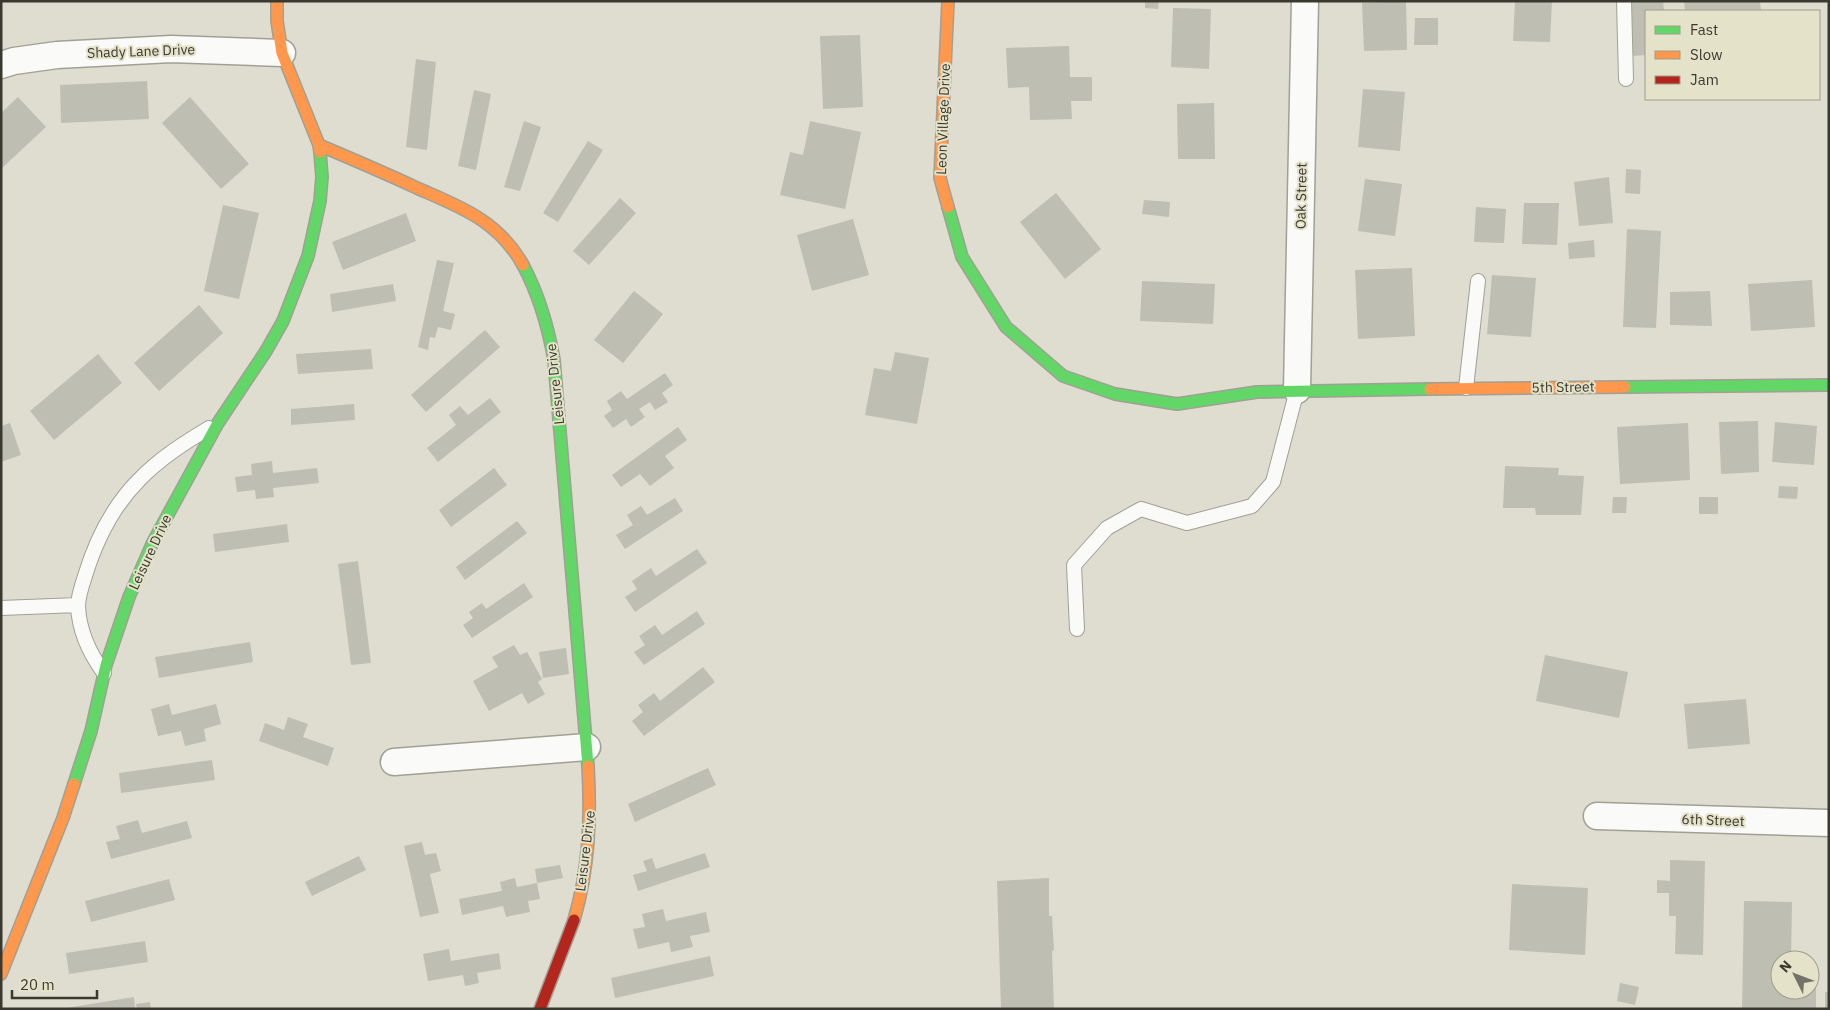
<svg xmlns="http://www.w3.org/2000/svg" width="1830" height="1010" font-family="'IBM Plex Sans',sans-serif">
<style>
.building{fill:#bfbeb3}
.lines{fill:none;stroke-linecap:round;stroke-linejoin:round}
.lane-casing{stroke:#a0a095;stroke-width:16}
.street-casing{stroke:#a0a095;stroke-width:29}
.fast-casing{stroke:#a0a095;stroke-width:14}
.slow-casing{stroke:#a0a095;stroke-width:14}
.jam-casing{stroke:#a0a095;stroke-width:14}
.lane{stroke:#fafaf8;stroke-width:14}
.street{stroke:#fafaf8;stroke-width:26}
.fast{stroke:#63d668;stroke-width:11}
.slow{stroke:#ff974d;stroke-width:11}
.jam{stroke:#b3261e;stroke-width:11}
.labels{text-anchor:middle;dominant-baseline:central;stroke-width:4;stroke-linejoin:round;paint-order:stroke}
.street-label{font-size:14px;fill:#3a3930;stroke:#e4e2c9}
</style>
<rect width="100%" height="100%" fill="#deddcf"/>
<path class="building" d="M1145,1H1159L1158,9L1145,8Z
M1406,1L1407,50L1364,51L1362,3Z
M1515,1H1552L1550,42L1513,41Z
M1629,1H1663L1664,11H1646V55L1632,56Z
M1684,1H1760L1761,11H1685Z
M1173,8L1211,9L1209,69L1171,67Z
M1415,18H1438V45H1414Z
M860,35L863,107L823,109L820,36Z
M1069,46L1070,77H1092V101H1071L1072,119L1030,120L1029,87L1008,88L1006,48Z
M416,59L436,62L427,150L406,147Z
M147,81L149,119L61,123L60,85Z
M1363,89L1405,92L1400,151L1358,147Z
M474,90L491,94L476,170L458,166Z
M18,97L46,127L1,169V113Z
M190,97L249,164L221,189L162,123Z
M1214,103L1215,159H1178L1177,104Z
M524,121L541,127L520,191L504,187Z
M810,121L861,132L845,209L780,195L790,152L803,155Z
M588,141L603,150L558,222L543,213Z
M1626,169L1641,170L1640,194L1625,193Z
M1609,177L1613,223L1579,226L1574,182Z
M1365,179L1402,184L1395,236L1358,231Z
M1056,193L1101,249L1065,279L1020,222Z
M620,198L636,213L589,265L573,251Z
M1144,200L1170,202L1169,217L1142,214Z
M1524,203H1559L1557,245L1522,244Z
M223,205L259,213L239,299L204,291Z
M1476,207L1506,209L1504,243L1474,242Z
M406,213L416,241L343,270L332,242Z
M853,219L869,275L812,291L797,235Z
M1627,229L1661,231L1656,328L1623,327Z
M1594,240L1595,257L1569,259L1568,243Z
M437,260L454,263L443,311L455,314L451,330L438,327L435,338L430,337L428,350L418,347Z
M1412,268L1415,336L1358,339L1355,270Z
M1492,275L1536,278L1531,337L1487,334Z
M1812,280L1815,327L1751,331L1748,284Z
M1142,281L1215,284L1213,324L1140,321Z
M393,284L396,301L332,312L330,294Z
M634,291L663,314L623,363L594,340Z
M1710,291L1712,326L1670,325V292Z
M199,305L223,333L159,391L134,363Z
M485,330L500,347L426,412L411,395Z
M371,349L373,369L298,374L296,354Z
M895,352L929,358L917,424L865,415L874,368L891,371Z
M98,354L122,383L54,440L30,411Z
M665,373L673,385L662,393L668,402L655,410L650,402L639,409L645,417L631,427L626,419L613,428L604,416L612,410L607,401L621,391L627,399Z
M490,398L501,412L438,462L427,448L456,425L449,415L460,406L468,415Z
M354,404L355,420L291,425V409Z
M1758,421L1759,472L1721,474L1719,422Z
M1775,422L1817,426L1814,465L1772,462Z
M10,423L21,455L1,462V426Z
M1688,423L1690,480L1620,484L1617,427Z
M678,427L687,440L665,456L674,468L650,486L640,474L621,487L612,475Z
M272,461L273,473L317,468L319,483L273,488L274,497L256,499L255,490L237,492L235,477L252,475L251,464Z
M1505,466L1559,468L1558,475L1584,476L1581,515H1536L1535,508H1503Z
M494,468L507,485L451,527L439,510Z
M1779,486L1798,487L1797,499L1778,498Z
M1613,497H1627L1626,513H1612Z
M1699,497H1718V514H1699Z
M675,498L683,511L625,549L616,535L633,525L627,515L641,506L647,515Z
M517,521L527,533L465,580L456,567Z
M287,524L289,542L215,552L213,534Z
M697,549L707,563L635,612L625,597L637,589L632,581L651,568L656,576Z
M358,561L371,663L351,665L338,564Z
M524,583L533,597L472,638L463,625L473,618L469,612L482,603L486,609Z
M697,611L705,624L644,665L634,652L645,645L639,636L655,625L662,635Z
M250,642L253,662L159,678L155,657Z
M514,645L520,655L527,652L542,679L538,682L545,694L528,704L522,693L489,711L473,681L498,667L492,657Z
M566,648L569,674L543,678L539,652Z
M1545,655L1628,672L1619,718L1536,701Z
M703,667L715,682L644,736L632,721L643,712L638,705L654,693L660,701Z
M1746,699L1750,744L1688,749L1684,704Z
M169,704L172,715L216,704L221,724L204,729L206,741L185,746L181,731L158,736L151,709Z
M288,717L308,724L303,737L334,748L328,766L259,741L265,723L284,730Z
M212,760L215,780L121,793L119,773Z
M708,768L716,785L635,822L628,804Z
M138,820L142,833L187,821L192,838L111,859L106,842L120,839L116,826Z
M422,842L425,855L436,853L441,871L430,874L439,913L420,917L404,846Z
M705,853L710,867L638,891L633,875L647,871L643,861L652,858L656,869Z
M359,856L366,870L312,896L305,882Z
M1670,860L1705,861L1703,955L1675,954L1676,916H1669V893H1657V880L1670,881Z
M560,865L563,878L537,883L535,869Z
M515,878L517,887L537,883L540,899L528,901L530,912L506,917L503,906L462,915L459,899L502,891L500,882Z
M1049,878V916H1052L1054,950L1052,951L1054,1009H1001L997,881Z
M169,879L175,900L91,922L85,901Z
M1512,884L1588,888L1585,955L1509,950Z
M1744,901L1792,902L1791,960H1780V990H1810V968H1816V1009H1742Z
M663,909L666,921L706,912L710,932L690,936L693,947L671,952L669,942L638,949L633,929L645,927L642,914Z
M145,941L148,962L69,974L66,953Z
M449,949L451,961L499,953L501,969L477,973L479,983L465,986L463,975L428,981L423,954Z
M710,956L714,976L615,998L611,978Z
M1620,983L1639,987L1635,1005L1617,1001Z
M1825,992H1829V1009H1825Z
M134,997L135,1009H66V1008Z
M150,1002L151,1009H137L136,1004Z"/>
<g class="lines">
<g class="lane-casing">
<path id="lane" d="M1624,1L1626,79
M1466,388L1478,281
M1,608L78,605
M1077,629L1074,565L1107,528L1141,509L1187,523L1252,506L1273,482L1297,390
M104,673C90,654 79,631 78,606C78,597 82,585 85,576C96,540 112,507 139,480C159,459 184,443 209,428"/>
</g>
<g class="street-casing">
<path id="street" d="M1,65L14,61L57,55L171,49L282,53
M1297,390L1305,1
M394,762L587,747
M1597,816L1829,823"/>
</g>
<g class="fast-casing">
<path id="fast" d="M948,207L962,257L1006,327L1063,376L1115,394L1177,404L1257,392L1430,389
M523,265C539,295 548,326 554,360L588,766
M1625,387L1829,385
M74,784L91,731L106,665L129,597L153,542L218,423L266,351L283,321L308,256L320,201L322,177L320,152"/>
</g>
<g class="slow-casing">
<path id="slow" d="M277,1V21L282,53L319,145L320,152
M319,145C352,159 385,173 417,188C460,207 498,220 523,265
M948,207L940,178L948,1
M1430,389L1625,387
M574,920C589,869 591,819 588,766
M1,974L63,818L74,784"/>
</g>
<g class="jam-casing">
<path id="jam" d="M540,1009L574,920"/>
</g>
<use href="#lane" class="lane"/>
<use href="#street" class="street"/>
<use href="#fast" class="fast"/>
<use href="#slow" class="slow"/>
<use href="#jam" class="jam"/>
</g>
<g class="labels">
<g class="street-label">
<text transform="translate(141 51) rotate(-2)">Shady Lane Drive</text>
<text transform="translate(943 119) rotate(-88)">Leon Village Drive</text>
<text transform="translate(1301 196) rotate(-89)">Oak Street</text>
<text transform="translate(555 384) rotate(-96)">Leisure Drive</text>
<text transform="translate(1563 387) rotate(-1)">5th Street</text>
<text transform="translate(150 552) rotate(-65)">Leisure Drive</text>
<text transform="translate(1713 820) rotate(2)">6th Street</text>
<text transform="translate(585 851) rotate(-83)">Leisure Drive</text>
</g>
</g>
<rect width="1830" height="1010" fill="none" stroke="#3a3930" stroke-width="5"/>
<rect x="1645" y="10" width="175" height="90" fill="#e4e2c9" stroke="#a09e8c"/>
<rect x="1655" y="26" width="25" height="8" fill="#63d668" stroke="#a09e8c"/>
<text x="1690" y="35" font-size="15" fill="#3a3930">Fast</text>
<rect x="1655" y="51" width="25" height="8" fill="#ff974d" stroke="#a09e8c"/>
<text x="1690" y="60" font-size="15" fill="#3a3930">Slow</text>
<rect x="1655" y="76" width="25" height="8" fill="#b3261e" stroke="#a09e8c"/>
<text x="1690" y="85" font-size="15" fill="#3a3930">Jam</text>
<g transform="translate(1795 975) rotate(312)"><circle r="24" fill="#e4e2c9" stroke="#a09e8c"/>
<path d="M0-4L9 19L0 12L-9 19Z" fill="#737268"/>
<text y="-8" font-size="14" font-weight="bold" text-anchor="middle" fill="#3a3930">N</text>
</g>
<path d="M12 990v8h85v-8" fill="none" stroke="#3a3930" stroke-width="2.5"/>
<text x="20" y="990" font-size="15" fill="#3a3930" stroke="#e4e2c9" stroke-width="4" paint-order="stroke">20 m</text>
</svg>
